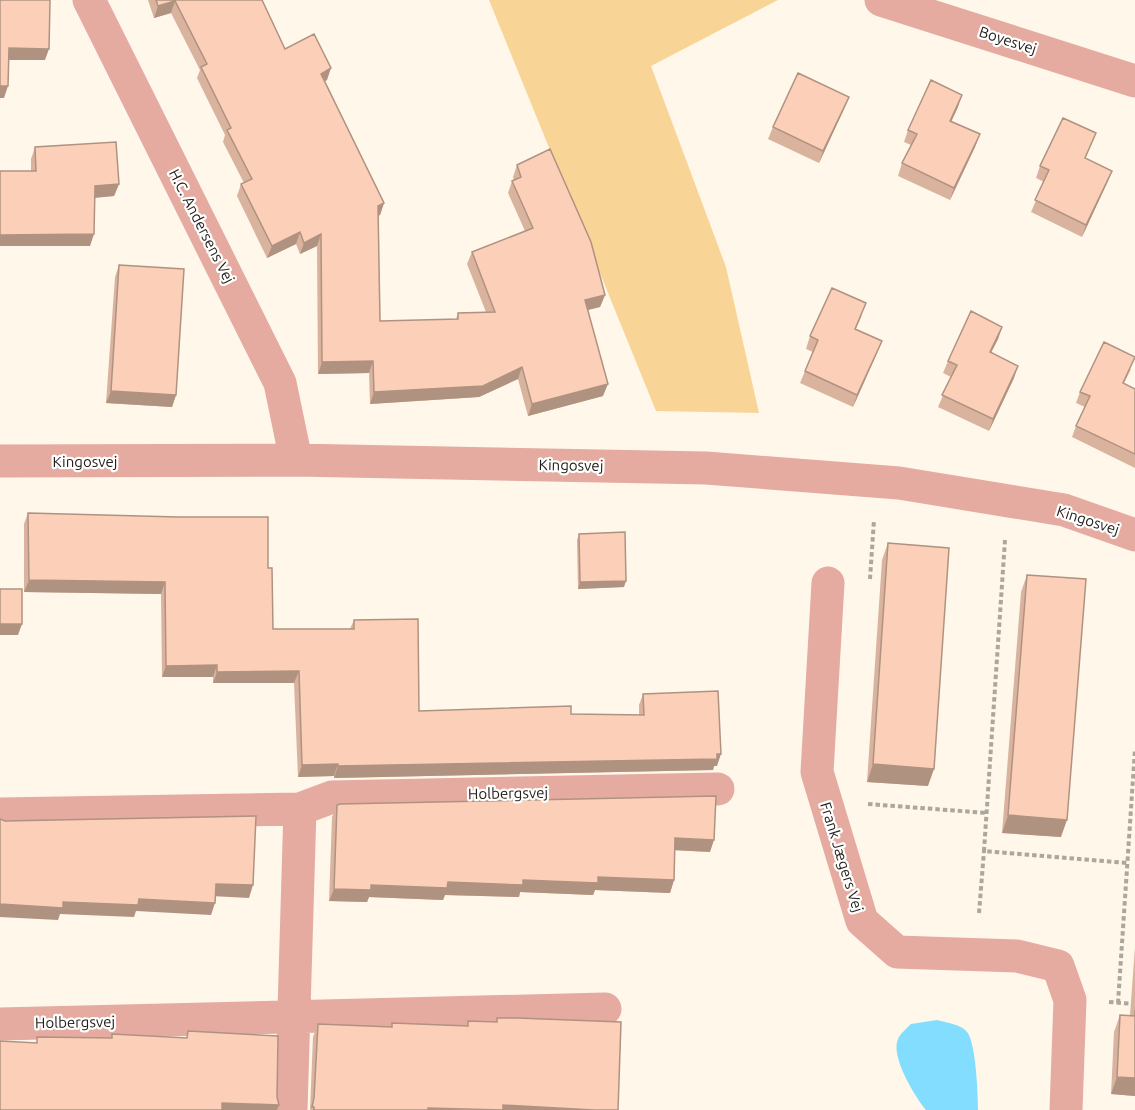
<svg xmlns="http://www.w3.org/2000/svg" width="1135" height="1110" font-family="Ubuntu,sans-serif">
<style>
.green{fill:#f8d596}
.water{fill:#82ddfe}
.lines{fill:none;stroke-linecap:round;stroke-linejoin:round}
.path{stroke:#aca79d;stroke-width:4;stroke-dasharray:4.5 3;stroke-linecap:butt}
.minor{stroke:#e5aaa0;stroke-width:33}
.wall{fill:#d9b39e}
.shaded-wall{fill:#b09281}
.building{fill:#fcd0b8;stroke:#b09281;stroke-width:1.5}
.labels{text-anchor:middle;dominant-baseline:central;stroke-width:4.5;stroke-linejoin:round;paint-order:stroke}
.street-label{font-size:15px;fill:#24211b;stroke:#fff}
</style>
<rect width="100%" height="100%" fill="#fef7ea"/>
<path class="green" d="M489,0H778L651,66L726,267L759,413L656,411Z"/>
<path class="water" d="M937,1020C947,1023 961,1024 967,1032C976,1042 978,1096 978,1110H926C915,1097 890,1056 898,1039C900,1034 907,1028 911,1024Z"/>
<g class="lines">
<path class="path" d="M1005,540L984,851L1127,863
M870,579L874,520
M868,804L987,813
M979,913L984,851
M1109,1002L1135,1004
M1118,1003L1135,749"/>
<path class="minor" d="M89,0L280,383L296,460
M881,0L1135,81
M0,461L296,460L706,468L899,483L1064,510L1135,535
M828,583L817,772L862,921L897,952L1017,956L1058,966L1070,1000L1066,1110
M0,814L300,809
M0,1024L605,1009
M291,1110L300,809L332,797L718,789"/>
</g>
<path class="wall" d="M148,0H262L285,49L327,80L325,81L384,203L380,215L378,216L380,321L456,319L458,313L486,312L467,264L472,252L525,231L508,193L512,181L514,180L513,177L517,165L605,295L600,307L587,310L603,396L528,416L518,379L479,397L370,404L369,373L318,374L317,246L300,254L296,244L267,258L237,196L241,184L244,183L223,142L225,135L197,78L200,70L171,13L154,18Z
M958,107L951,121L980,134L975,147L950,200L898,176L902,163L911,145L904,142L908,130Z
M844,109L819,163L768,139L773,127Z
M1096,133L1085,158L1112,171L1107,183L1082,237L1031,212L1044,182L1036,178L1040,166Z
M35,147L119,184L114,196L95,198L90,246H0V171H31V159Z
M119,265L176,395L172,407L106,403L115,277Z
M862,315L856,329L882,341L877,353L853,407L800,383L813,352L806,349L810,336Z
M1002,327L998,339L991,353L1014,378L989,431L938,407L951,377L943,373L948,361Z
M1131,369L1124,383L1135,389V468L1072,437L1076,426L1085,407L1076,403L1080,392Z
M28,513L268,568L273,629H350L354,620L419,711L639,715V705L643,694L717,766H714L713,770L334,778V776L298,777L294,683H213V677H162L161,594L24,592V524Z
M579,534L624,587L578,589L577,540Z
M888,543L928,786L867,782L882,560Z
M1027,575L1061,837L1002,833L1021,592Z
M337,805L710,852L675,850L674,880L670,893L595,890L593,895L520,892L519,897L445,895L443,900L369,897L367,902L329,901L332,817Z
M1135,947V1096L1111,1094L1114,1032L1120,1015H1130Z
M497,1018L618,1110H310L313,1037L318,1024L391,1027L392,1023L466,1026L468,1021L496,1022Z"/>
<path class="shaded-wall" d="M175,1L171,13L154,18L158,6Z
M9,48L49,49L45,60H5Z
M331,68L327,80L316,86L321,74Z
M0,86H8L4,98H0Z
M962,95L958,107L946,133L950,121Z
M849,97L844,109L819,163L823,151Z
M980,134L975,147L950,200L954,188Z
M1112,171L1107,183L1082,237L1086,225Z
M119,184L114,196L91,198L95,186Z
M384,203L380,215L374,218L378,206Z
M300,232L296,244L267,258L272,246Z
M94,234L90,246H0V235Z
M321,234L317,246L300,254L304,243Z
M605,295L600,307L580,312L585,300Z
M1002,327L998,339L985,364L990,352Z
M882,341L877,353L853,407L857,395Z
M373,361L369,373L318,374L322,362Z
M1018,366L1014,378L989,431L993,419Z
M522,367L518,379L479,397L370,404L374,392Z
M608,384L603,396L528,416L532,404Z
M111,391L176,395L172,407L106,403Z
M29,580L165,582L161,594L24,592Z
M626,581L624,587L578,589L580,582Z
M0,624H22L18,635H0Z
M217,665L213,677H162L166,666Z
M299,671L294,683H213L217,672Z
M721,754L717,766H714L713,770L334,778L338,766Z
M338,764L334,776L298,777L302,765Z
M873,764L934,769L928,786L867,782Z
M1008,815L1067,820L1061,837L1002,833Z
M675,838L714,840L710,852L671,850Z
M598,877L674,880L670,893L595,890L593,895L520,892L519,897L445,895L443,900L369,897L367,902L329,901L334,889L371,885Z
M216,884L253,885L249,898L211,896Z
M139,899L215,903L211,915L136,911L134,917L60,914L58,920L0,917V904Z
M1117,1077L1135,1078V1096L1111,1094Z
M222,1103L279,1105L277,1110H220Z
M503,1105L594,1110H502Z
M428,1108L469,1110H428Z"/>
<path class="building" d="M0,0H50L49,49L9,48L8,86H0Z
M156,0H262L285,49L314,34L331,68L321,74L384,203L378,206L380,321L458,319V313L495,312L472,252L533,228L512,181L521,177L517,165L550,149L591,242L605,295L585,300L608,384L532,404L522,367L483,386L374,392L373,361L322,362L321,234L304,243L300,232L272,246L241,184L252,179L227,130L231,128L201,67L207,64L175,1L158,6Z
M798,73L849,97L823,151L773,127Z
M931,80L962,95L950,121L980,134L954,188L902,163L917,134L908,130Z
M1063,118L1096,133L1085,158L1112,171L1086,225L1035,200L1049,170L1040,166Z
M116,142L119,184L95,186L94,234L0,235V171H36L35,147Z
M119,265L184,269L176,395L111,391Z
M832,288L866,303L855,329L882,341L857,395L805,371L818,340L810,336Z
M971,311L1002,327L990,352L1018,366L993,419L942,395L957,365L948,361Z
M1104,342L1135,357L1123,383L1135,389V454L1076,426L1090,396L1080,392Z
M28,513L178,517H268V568H272L273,629H354V620L418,619L419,711L571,706V714L644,715L643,694L718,691L721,754H717V759L338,766V764L302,765L299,671L217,672V665L166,666L165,582L29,580Z
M625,532L626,581L580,582L579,534Z
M888,543L949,548L934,769L873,764Z
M1027,575L1086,579L1067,820L1008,815Z
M0,589H22V624H0Z
M716,796L714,840L675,838L674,880L598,877V883L523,880V885L448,882L447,888L371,885V890L334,889L337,805L340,804Z
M256,816L253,885L216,884L215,903L139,899L138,905L63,902V908L0,904V819L5,821Z
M1135,1010V1078L1117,1077L1120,1015L1135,1016Z
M497,1018H517L621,1022L618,1110H594L503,1105V1110L428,1108V1110H314V1107H312L314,1098L318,1024L392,1027V1023L468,1026V1021L497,1022Z
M188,1031L278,1036L277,1097L279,1105L222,1103V1110H0V1041L37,1043V1037L112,1038V1034L187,1038Z"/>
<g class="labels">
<g class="street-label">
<text transform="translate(1008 40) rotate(18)">Boyesvej</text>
<text transform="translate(202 226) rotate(63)">H.C. Andersens Vej</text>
<text x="85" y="461">Kingosvej</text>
<text transform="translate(571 465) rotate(1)">Kingosvej</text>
<text transform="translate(1088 520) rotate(18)">Kingosvej</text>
<text transform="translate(508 793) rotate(-1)">Holbergsvej</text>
<text transform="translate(842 857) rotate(73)">Frank Jægers Vej</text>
<text transform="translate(75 1022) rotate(-1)">Holbergsvej</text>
</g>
</g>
</svg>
